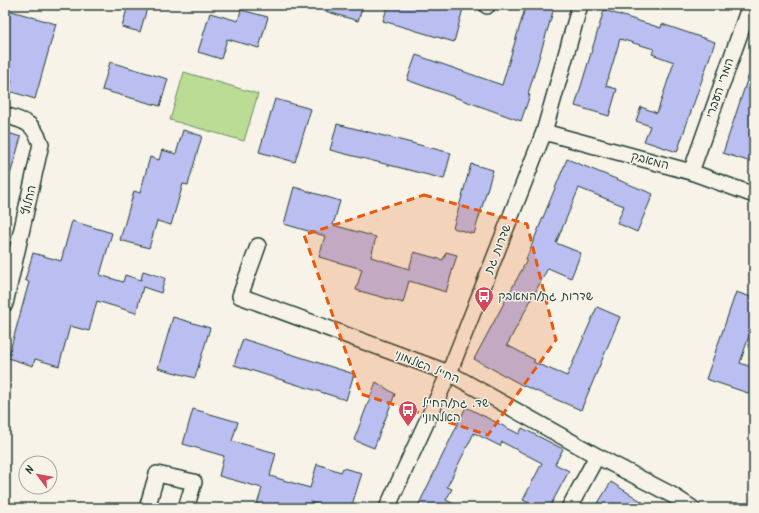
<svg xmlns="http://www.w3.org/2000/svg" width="759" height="513" font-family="Kalam,'Playpen Sans Hebrew',sans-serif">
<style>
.green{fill:#badc95;stroke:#6c8c64}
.building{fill:#bbbef0;stroke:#1f3d34}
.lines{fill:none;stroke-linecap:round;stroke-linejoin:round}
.minor-casing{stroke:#1f3d34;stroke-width:18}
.minor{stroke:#f7f3e8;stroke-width:15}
.marked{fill:#e8590c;fill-opacity:0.2;stroke:#e8590c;stroke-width:3;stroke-dasharray:8 5;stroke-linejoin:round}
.labels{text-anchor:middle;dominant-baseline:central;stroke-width:3;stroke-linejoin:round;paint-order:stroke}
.street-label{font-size:12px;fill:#1f3d34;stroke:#f7f3e8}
.poi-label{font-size:12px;fill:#1f3d34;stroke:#f7f3e8;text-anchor:start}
</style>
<rect width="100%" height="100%" fill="#f7f3e8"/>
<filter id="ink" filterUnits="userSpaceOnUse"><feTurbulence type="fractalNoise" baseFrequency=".025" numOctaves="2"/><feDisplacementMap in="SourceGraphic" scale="8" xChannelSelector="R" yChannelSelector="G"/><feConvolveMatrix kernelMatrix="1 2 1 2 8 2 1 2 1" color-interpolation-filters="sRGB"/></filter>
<g filter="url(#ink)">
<path class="green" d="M184,72L258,94L244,141L170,120Z"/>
<path class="building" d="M128,5H148L140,32L122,27Z
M315,5H363L358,21L315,8Z
M388,5H464L454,42L383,21Z
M526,5H555L528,94L530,95L521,121L407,80L416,55L502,85Z
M5,9L56,24L35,99L9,91L12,81L5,80Z
M241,10L268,17L259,48L227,39L221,59L198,52L210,13L238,21Z
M604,10L661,28L662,24L715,42L677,152L644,141L650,126L636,121L641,107L657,113L674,62L652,54L654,49L620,39L606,86L617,89L609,116L575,106Z
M110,62L168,79L160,106L102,90Z
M752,65H754V163L723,153Z
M275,99L311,109L295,162L259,152Z
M337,124L451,153L444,179L330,150Z
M183,130L202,136L188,185L183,184L171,225L157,221L149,248L120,240L134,191L140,193L150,157L159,160L162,150L176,154Z
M5,132L21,137L8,182H5Z
M567,159L653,194L637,232L617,223L624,206L579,188L556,243L581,253L571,278L548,268L507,345L535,360L533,362L567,376L597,307L620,317L581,410L522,385L474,359L527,260L526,259Z
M471,164L493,170L474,234L453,228Z
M294,187L340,201L333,225L376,237L371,257L409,269L414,252L443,260L446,252L457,255L446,292L409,281L403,303L356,290L362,269L319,257L325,236L284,224Z
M72,221L112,233L100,275L123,282L125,275L141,280L143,271L165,278L161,293L143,287L136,313L97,301L89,331L70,326L59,366L35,359L33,366L8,358L29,282L25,280L33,253L61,261Z
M736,292L754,298V321L740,363L754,368V395L706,379Z
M173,317L210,328L195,378L158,368Z
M243,339L354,374L346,400L234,365Z
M376,382L395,394L374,448L354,440Z
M466,407L519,434L522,428L563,449L555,464L569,471L549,508H538L523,500L542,463L502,442L500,446L474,433L447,487L452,489L446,500L462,508H417Z
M193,409L238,422L232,441L276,453L270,476L310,488L317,464L341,472L343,468L362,473L351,508H330L310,502L309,508H256L262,488L219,476L224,456L183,444Z
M611,482L652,508H595Z"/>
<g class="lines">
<g class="minor-casing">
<path id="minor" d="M487,6L488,5
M5,115C26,122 33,122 41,144L5,304
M544,132L691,172L754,195
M691,172L750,5
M258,246L240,296L449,373L597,456L672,495L692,508
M147,508L157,474L194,482L186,508
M387,508L449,373L544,132L580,5
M569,508L597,456"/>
</g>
<use href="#minor" class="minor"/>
</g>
</g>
<path class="marked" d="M424,195L527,224L556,340L488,435L361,394L304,235Z"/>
<defs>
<g id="bus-pin" transform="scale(1)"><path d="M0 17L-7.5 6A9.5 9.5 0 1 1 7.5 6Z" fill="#d1495b" stroke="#f7f3e8"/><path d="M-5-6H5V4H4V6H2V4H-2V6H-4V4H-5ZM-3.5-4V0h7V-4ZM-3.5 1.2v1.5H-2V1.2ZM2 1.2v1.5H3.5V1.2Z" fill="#fff"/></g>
</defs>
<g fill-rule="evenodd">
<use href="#bus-pin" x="484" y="296"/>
<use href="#bus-pin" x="408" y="410"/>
</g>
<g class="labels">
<g class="street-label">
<text transform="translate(720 88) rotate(-71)">המרי העברי</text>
<text transform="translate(650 161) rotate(15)">המאבק</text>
<text transform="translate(29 200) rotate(-77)">החלוץ</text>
<text transform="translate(498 249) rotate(-68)">שדרות גת</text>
<text transform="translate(427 367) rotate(22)">החייל האלמוני</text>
</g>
<g class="poi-label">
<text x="498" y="296">שדרות גת/המאבק</text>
<text x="422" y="403">שד. גת/החייל<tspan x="422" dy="14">האלמוני</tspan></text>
</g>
</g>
<rect width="759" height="513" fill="none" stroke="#f7f3e8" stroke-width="20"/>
<rect x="10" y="10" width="739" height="493" fill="none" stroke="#1f3d34" stroke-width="1.5" filter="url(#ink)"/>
<g transform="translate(38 475) rotate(302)"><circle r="19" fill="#f7f3e8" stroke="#a1aaa0"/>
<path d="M0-3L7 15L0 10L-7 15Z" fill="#d1495b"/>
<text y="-6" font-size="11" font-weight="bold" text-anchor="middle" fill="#1f3d34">N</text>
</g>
</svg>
